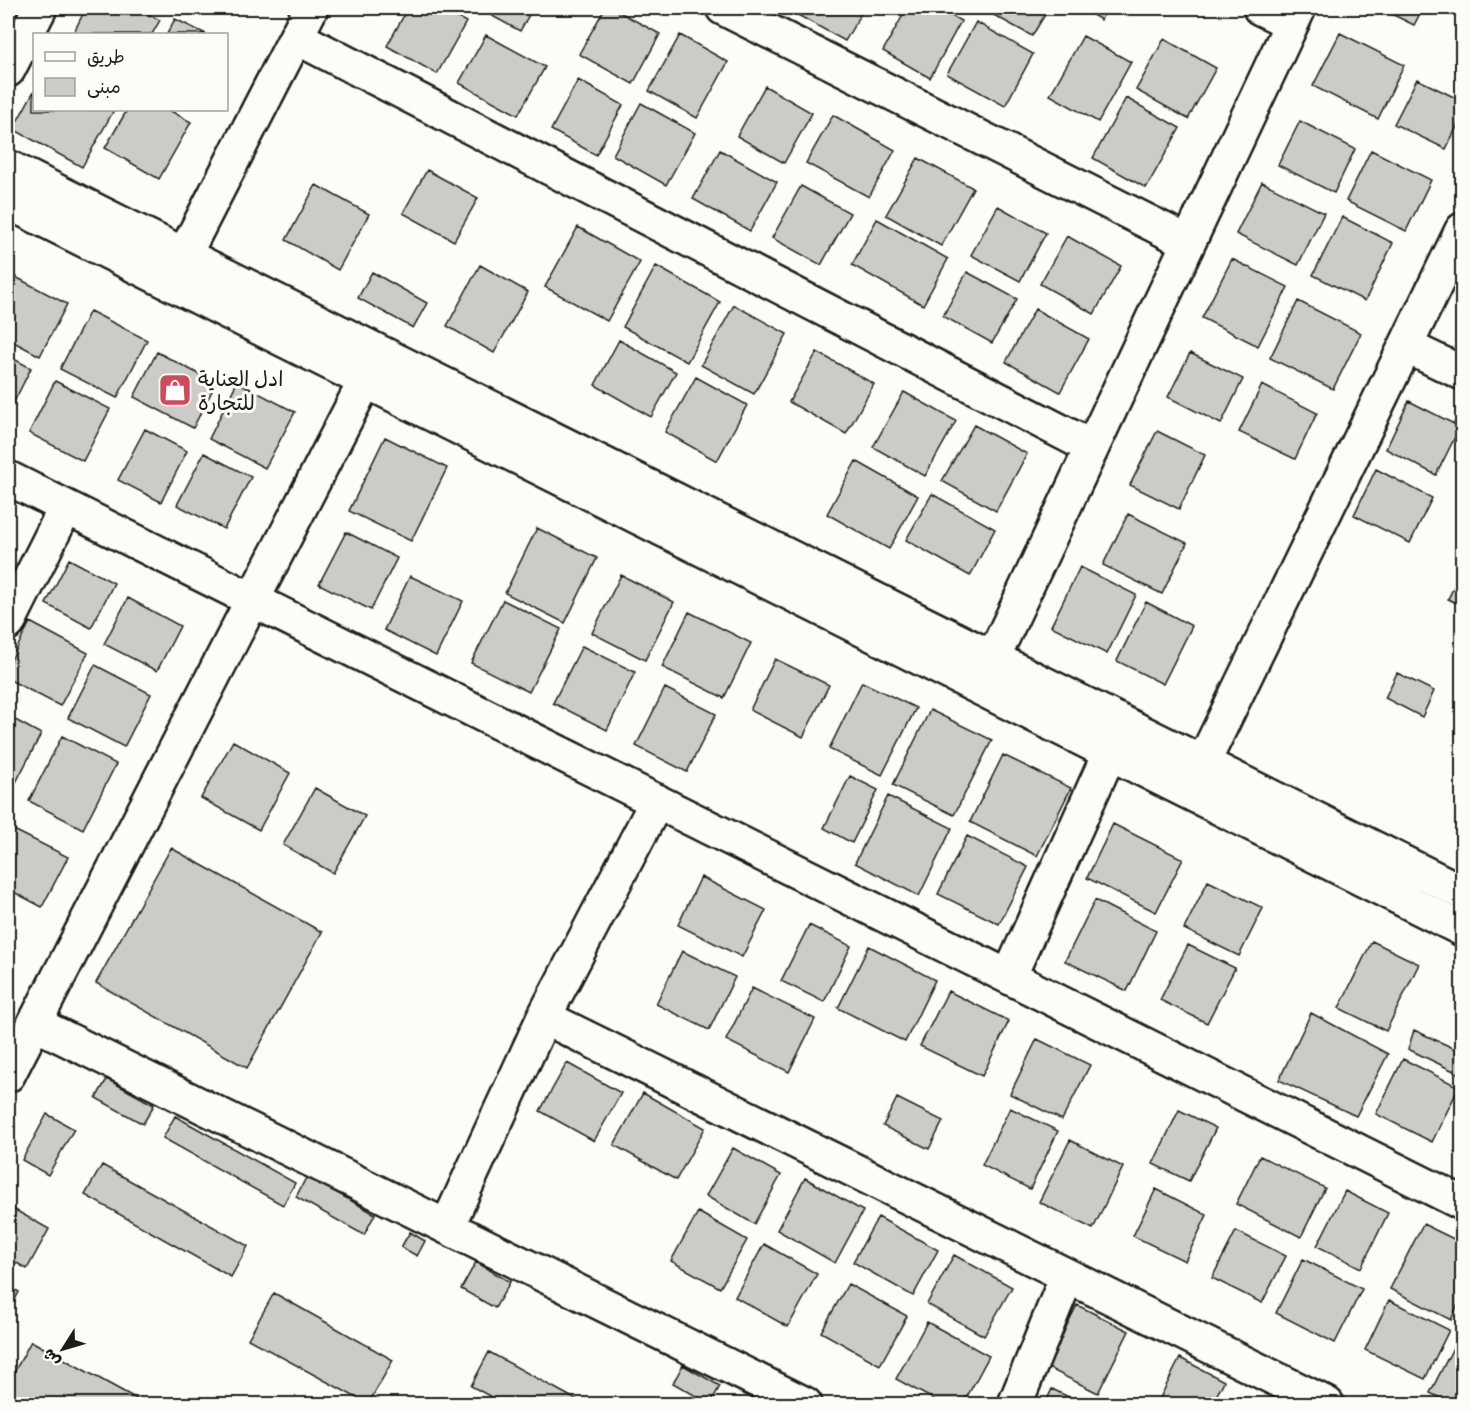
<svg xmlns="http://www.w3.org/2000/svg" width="1470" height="1412" font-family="Itim,'Playpen Sans Arabic',sans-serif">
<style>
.building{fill:#cccbc8;stroke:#1c1c1c;stroke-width:1.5}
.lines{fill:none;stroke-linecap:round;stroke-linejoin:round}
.minor-casing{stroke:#1c1c1c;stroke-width:38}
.minor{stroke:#fdfcf7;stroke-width:33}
.labels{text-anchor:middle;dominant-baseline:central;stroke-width:6;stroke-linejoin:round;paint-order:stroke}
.poi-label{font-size:21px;fill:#1c1c1c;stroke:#fdfcf7;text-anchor:start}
</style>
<rect width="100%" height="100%" fill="#fdfcf7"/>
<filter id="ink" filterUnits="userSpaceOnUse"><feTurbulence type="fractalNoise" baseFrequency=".0167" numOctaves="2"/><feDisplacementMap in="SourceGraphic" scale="12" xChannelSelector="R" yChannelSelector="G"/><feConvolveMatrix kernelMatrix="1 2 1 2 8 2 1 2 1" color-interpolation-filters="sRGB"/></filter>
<g filter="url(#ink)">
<path class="building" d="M86,8H136L160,20L152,34H73Z
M408,8H441L466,22L437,74L387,46Z
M485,8H525L531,11L520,31L483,11Z
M605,8H612L660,34L633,84L579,54Z
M800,8H864L845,41L796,14Z
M907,8H937L961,21L930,78L883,51Z
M981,8H1049L1032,36Z
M1083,8H1107L1101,20L1082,9Z
M1379,8H1423L1414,25Z
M175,19L206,34H167Z
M976,22L1033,54L1005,106L947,74Z
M1340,33L1404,65L1378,119L1313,86Z
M486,35L545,67L518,115L459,83Z
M680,35L728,62L697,118L649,91Z
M1083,36L1131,62L1098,122L1050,95Z
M1164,39L1216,68L1188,119L1136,90Z
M1417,79L1462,101V116L1446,149L1394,124Z
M578,80L623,105L596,155L551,130Z
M765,86L812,113L784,163L737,136Z
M34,91V110H114L82,167L13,129Z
M1126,98L1180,128L1146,188L1093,158Z
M641,103L695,133L666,185L613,155Z
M127,110H169L191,122L159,179L105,148Z
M833,115L895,150L869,197L806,163Z
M1300,121L1355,149L1334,193L1278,165Z
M720,150L777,182L750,231L693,199Z
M1371,150L1431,180L1406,231L1346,201Z
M918,158L973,188L941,246L886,215Z
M427,170L478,198L454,241L403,213Z
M1262,182L1324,213L1298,265L1236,234Z
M316,185L369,214L338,270L286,240Z
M801,186L850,213L821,265L772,238Z
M998,206L1046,233L1020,281L971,255Z
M1342,217L1393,243L1365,301L1313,275Z
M877,219L948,259L923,305L852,265Z
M578,227L640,262L607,321L545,287Z
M1067,236L1121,266L1094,314L1040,284Z
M1232,259L1288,287L1258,346L1202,318Z
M480,265L528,292L494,353L447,326Z
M656,266L720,302L687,362L623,327Z
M372,272L427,303L413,328L358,298Z
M967,272L1017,299L992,343L943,316Z
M8,273L67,304L40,356L8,339Z
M1298,301L1361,333L1333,389L1270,358Z
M734,305L787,334L754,394L701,365Z
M1035,309L1089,339L1060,392L1006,362Z
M90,311L147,340L117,398L60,369Z
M619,340L676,372L651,417L595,385Z
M157,352L216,383L193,428L134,397Z
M817,352L874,384L846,434L789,402Z
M1190,353L1243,379L1221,424L1168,397Z
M8,356L31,368L8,414Z
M696,377L747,405L717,461L665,432Z
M55,381L110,409L83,461L29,433Z
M237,382L295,412L265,468L209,439Z
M1262,385L1317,413L1295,459L1239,432Z
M904,392L956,421L925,476L873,447Z
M1409,401L1460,427L1436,475L1386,449Z
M974,425L1027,454L996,511L942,481Z
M145,429L187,451L161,502L118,480Z
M1157,431L1205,455L1179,509L1130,485Z
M385,437L447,468L411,541L349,511Z
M204,453L251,477L224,529L177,505Z
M856,461L918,496L889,549L827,514Z
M1376,469L1432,498L1410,543L1354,515Z
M932,494L995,529L970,576L906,540Z
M1128,514L1187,543L1162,594L1103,565Z
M537,528L597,558L565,623L505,593Z
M346,532L397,558L371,610L319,584Z
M69,559L114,583L91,628L46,604Z
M1080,567L1136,595L1107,654L1051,626Z
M1462,570V606L1448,599Z
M621,575L674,602L645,660L592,633Z
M410,576L463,601L436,656L384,630Z
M128,598L180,626L157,671L104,644Z
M503,600L561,629L529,692L471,663Z
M1146,602L1192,626L1163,684L1117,661Z
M689,612L751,643L724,698L662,667Z
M30,622L88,653L60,706L8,679V666Z
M582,646L635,672L607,730L553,703Z
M775,659L829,685L803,737L750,710Z
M95,665L151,694L124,747L68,718Z
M1397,673L1434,691L1422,717L1385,698Z
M862,682L916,708L882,775L829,749Z
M665,688L716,714L687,772L636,746Z
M930,710L992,740L954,815L893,785Z
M8,716L41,734L11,792L8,790Z
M62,736L116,764L83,829L29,801Z
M233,741L290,773L259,830L201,798Z
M1003,755L1071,788L1037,856L970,822Z
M850,776L878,790L852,843L824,828Z
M315,788L365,816L333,873L283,845Z
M888,796L952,828L919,896L855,863Z
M1113,824L1183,859L1156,912L1087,878Z
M12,829L68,857L42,907L8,889V837Z
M967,836L1028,867L999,924L938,894Z
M171,848L322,932L247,1068L96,983Z
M701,877L766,910L742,957L678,925Z
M1208,881L1263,908L1239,956L1184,929Z
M1095,900L1156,931L1127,991L1065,961Z
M809,925L851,946L824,1002L781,981Z
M1372,941L1419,964L1386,1031L1339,1008Z
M1188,945L1235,968L1207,1023L1160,1000Z
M869,946L935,980L905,1042L838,1008Z
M682,951L735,977L709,1030L656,1004Z
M752,988L815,1019L789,1072L726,1040Z
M948,991L1009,1021L982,1076L920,1046Z
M1311,1013L1388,1054L1356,1116L1279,1080Z
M1414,1030L1462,1052V1075L1408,1049Z
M1037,1039L1090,1065L1062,1120L1010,1094Z
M1403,1059L1459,1087L1432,1142L1376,1114Z
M567,1063L621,1093L594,1141L540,1111Z
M107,1079L154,1105L143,1124L96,1098Z
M643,1093L705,1128L676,1180L614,1145Z
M897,1098L943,1121L929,1149L883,1126Z
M1010,1108L1058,1131L1030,1189L982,1165Z
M1179,1110L1216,1128L1189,1181L1153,1164Z
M47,1114L74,1129L48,1175L22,1160Z
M175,1116L295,1183L283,1205L163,1138Z
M1070,1140L1123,1167L1093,1229L1039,1202Z
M733,1148L781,1175L754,1224L706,1196Z
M1260,1156L1325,1188L1301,1237L1236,1204Z
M102,1165L248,1246L231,1277L85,1195Z
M307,1176L375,1214L364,1235L296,1197Z
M805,1178L863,1211L835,1263L777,1230Z
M1156,1189L1207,1215L1185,1261L1133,1236Z
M1345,1191L1388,1213L1361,1268L1317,1246Z
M8,1206L49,1229L27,1269L8,1258Z
M698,1212L747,1240L720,1288L671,1261Z
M878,1217L938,1250L913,1296L853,1262Z
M1423,1224L1462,1243V1296L1451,1320L1390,1289Z
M1236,1231L1286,1256L1262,1303L1212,1278Z
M410,1232L425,1241L417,1256L401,1247Z
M764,1244L817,1274L788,1327L735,1297Z
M954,1255L1012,1287L984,1336L927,1304Z
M1303,1259L1362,1289L1335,1343L1276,1313Z
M476,1262L510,1282L495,1308L461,1289Z
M848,1284L907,1316L880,1365L821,1332Z
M8,1285L19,1292L8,1313Z
M274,1293L393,1360L368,1404L248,1339Z
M1389,1300L1449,1330L1425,1379L1365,1350Z
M1077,1305L1129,1331L1098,1393L1046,1367Z
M927,1322L989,1356L963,1404H942L896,1379Z
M1459,1336L1462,1338V1404H1452L1430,1393Z
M31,1341L146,1404H32L8,1391V1384Z
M489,1352L584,1404H504L471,1386Z
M1180,1358L1224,1381L1212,1404H1157Z
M683,1365L720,1386L710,1404L673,1383Z
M1052,1389L1083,1404H1045Z"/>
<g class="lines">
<g class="minor-casing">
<path id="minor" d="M723,8L1188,242
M1260,8L1291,23
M296,37L1091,447
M8,70L40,8
M8,167L1462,892
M8,202L1462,929
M184,255L311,8
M1406,346L1462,373
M8,478L1462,1203
M8,623L66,507
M993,658L1299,8
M1203,763L1462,230
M1009,977L1119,732
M544,1017L1327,1404
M34,1023L805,1404
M8,1075L375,362
M447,1227L544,1017L657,801
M1015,1404L1067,1276"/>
</g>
<use href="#minor" class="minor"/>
</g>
</g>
<defs>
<g id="shop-square" transform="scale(1.725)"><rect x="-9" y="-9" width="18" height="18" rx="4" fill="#d1495b" stroke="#fdfcf7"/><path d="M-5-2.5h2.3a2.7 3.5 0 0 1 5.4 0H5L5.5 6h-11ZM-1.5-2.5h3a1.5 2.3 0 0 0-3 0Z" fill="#fff"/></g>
</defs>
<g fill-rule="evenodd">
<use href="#shop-square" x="175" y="390"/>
</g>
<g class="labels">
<g class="poi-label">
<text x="198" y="378">ادل العناية<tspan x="198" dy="24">للتجارة</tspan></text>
</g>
</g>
<rect width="1470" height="1412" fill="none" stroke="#fdfcf7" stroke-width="30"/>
<rect x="15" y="15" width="1440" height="1382" fill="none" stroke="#1c1c1c" stroke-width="2" filter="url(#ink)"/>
<rect x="33" y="33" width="195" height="78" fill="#fdfcf7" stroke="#a3a29f" stroke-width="1.5"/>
<rect x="45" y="52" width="30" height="9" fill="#fdfcf7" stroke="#a3a29f" stroke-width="1.5"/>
<text x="87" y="63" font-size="18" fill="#1c1c1c">طريق</text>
<rect x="45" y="78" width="30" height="18" fill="#cccbc8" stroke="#a3a29f" stroke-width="1.5"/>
<text x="87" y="93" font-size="18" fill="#1c1c1c">مبنى</text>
<g transform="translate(63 1349) rotate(233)" stroke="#fdfcf7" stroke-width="4.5" paint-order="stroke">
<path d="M0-4.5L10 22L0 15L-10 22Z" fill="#1c1c1c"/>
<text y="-9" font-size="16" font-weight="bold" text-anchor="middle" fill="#1c1c1c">ش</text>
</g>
</svg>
